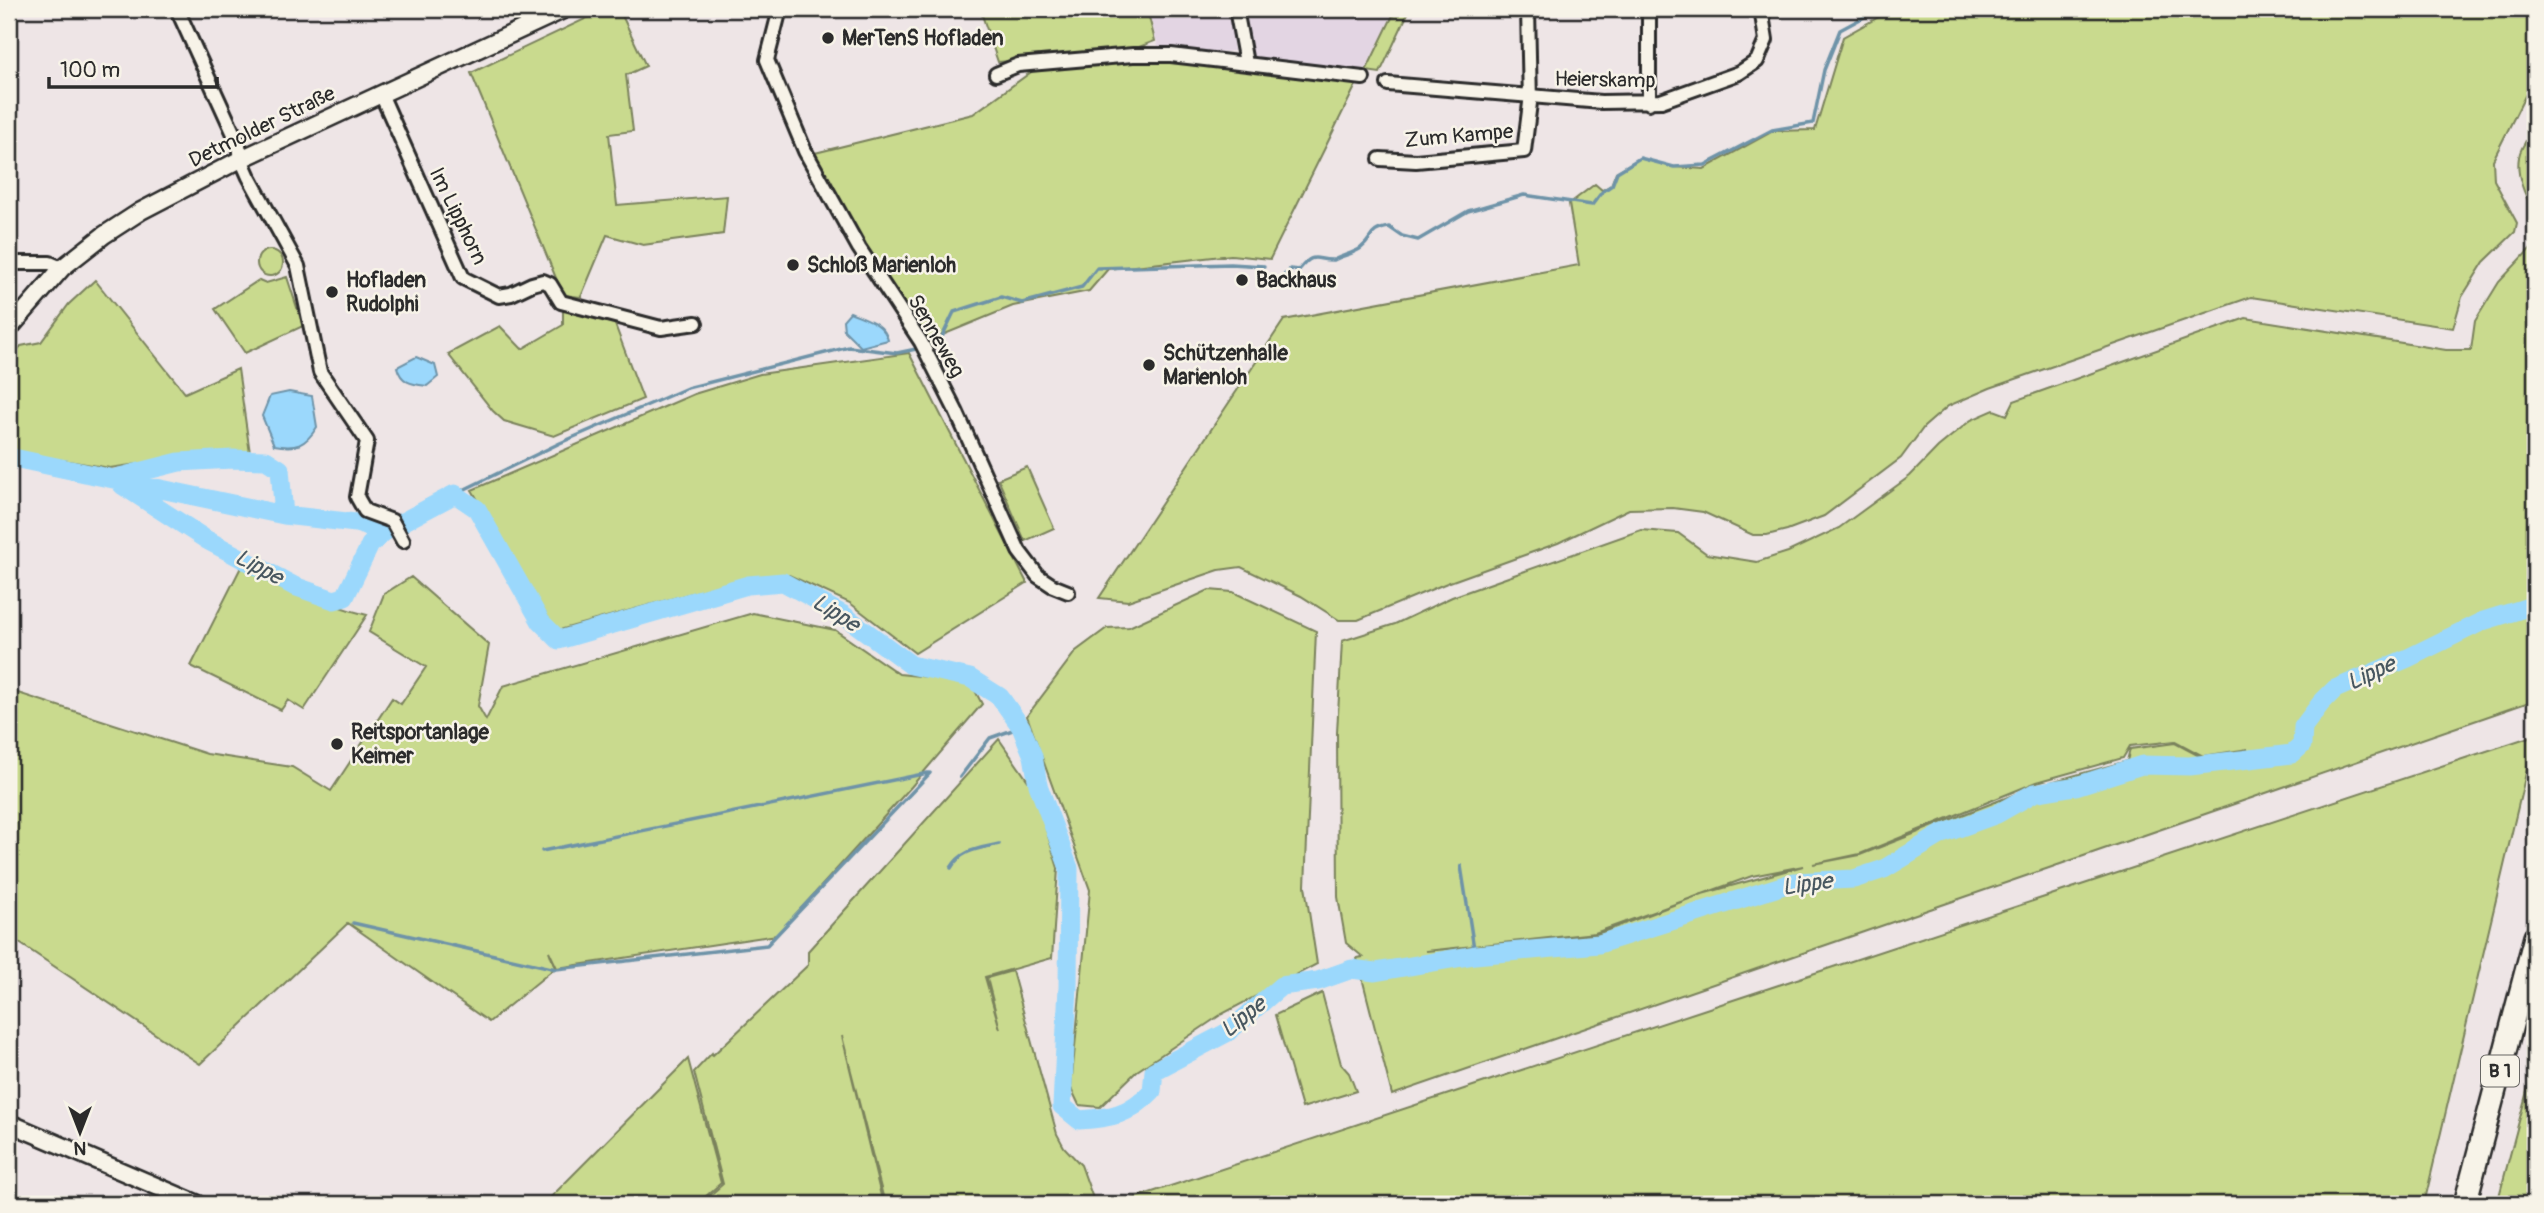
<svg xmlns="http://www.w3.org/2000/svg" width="2544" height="1213" font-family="Pangolin,sans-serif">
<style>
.built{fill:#e3d5e3}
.green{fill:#c9da8e;stroke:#7a825c;stroke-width:2;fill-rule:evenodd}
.water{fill:#9bd8fc;stroke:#6e93a8;stroke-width:2}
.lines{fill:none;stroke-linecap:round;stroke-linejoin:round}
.stream{stroke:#6e93a8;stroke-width:3.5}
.river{stroke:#9bd8fc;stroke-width:19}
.street-casing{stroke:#2b2b2b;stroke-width:18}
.secondary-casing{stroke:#2b2b2b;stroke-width:21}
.highway-casing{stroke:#2b2b2b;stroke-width:26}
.street{stroke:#f7f3e8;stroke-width:12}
.secondary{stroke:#f7f3e8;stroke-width:16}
.highway{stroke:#f7f3e8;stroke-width:21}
.poi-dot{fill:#2b2b2b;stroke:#f7f3e8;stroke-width:2.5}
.labels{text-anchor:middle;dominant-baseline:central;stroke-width:5;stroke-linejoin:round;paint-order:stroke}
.shield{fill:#f7f3e8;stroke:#686764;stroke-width:2}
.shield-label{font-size:19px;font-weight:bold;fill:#2b2b2b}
.poi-label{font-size:21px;font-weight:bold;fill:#2b2b2b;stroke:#f7f3e8;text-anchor:start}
.street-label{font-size:21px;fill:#2b2b2b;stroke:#f7f3e8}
.water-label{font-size:23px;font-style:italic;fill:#47565f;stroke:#f7f3e8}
</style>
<rect width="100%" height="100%" fill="#eee5e6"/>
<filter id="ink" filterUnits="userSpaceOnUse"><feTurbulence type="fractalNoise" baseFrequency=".0143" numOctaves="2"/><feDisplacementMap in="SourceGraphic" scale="14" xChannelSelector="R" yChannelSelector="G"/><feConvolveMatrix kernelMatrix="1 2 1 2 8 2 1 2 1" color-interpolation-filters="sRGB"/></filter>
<g filter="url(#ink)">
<path class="built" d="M1148,9H1229L1234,51L1196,53L1159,50Z
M1246,9H1395L1365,70L1251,60Z"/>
<path class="green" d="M606,9H619L646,66L626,75L633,131L609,134L617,205L727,196L723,234L643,245L607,235L581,297L563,295L471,73Z
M980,9H1147L1155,41L1131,50L998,62Z
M1396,9H1410L1380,73L1366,71Z
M1893,9H2535V76L2493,160L2494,180L2517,223L2515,232L2484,262L2462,297L2453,328L2251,297L1990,388L1948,406L1924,427L1901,458L1824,516L1787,530L1767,535H1753L1703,512L1673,508L1629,509L1558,543L1447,583L1358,620H1339L1301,596L1241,567L1219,570L1128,601L1099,598L1284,320L1579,265L1569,204L1595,184L1602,190L1611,185L1616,172L1640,158L1674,167L1704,169L1773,131L1815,130L1843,37Z
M1131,60H1172L1357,83L1270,259L1231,255L1108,269L1089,291L1013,306L928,341L858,236L815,153L973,114L1034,70Z
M2535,127V210C2524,197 2516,174 2519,157C2520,147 2530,135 2535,127Z
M2535,247V597L2509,608L2535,599V700L1392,1095L1357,958L1363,957L1346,943L1338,897L1337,733L1342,641L1395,624L1452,597L1641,530L1678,533L1707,554L1757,562L1788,552L1839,528L1910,476L1938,447L1971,420L1994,410L2007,415L2014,401L2246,318L2446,350H2471L2475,321L2499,282L2530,249ZM2175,741L2203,756L2248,749L2203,758L2175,743L2130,749L2127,761L2036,786L1860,855L1813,864L1860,854L2037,782L2123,758L2130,746ZM1803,866L1702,894L1595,935L1426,951L1595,933L1752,876Z
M257 263a13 13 0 1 1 26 0a13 13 0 1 1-26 0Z
M287,277L303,326L245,353L215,309L259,280L266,283Z
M95,280L185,393L238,369L250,453L207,454L110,468L9,451V359L21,346L41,342L69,304Z
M563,309L614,322L643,399L554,436L504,421L493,411L448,354L500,326L522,349L563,325Z
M909,353L1027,583L915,653L850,603L789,575L749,577L556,631L472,490L694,394L760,374Z
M1027,467L1054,528L1025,541L998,479Z
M242,565C283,585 323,604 367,615L304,710L288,700L281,710L191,666Z
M411,577L489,645L478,706L486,720L503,686L753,613L835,630L899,674L970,681L982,704L911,787L777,935L557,968L549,951L555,968L489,1022L348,923L200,1064L9,936V690L207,754L292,767L331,791L392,698L401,704L426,667L369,632L384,594Z
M1209,590L1233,592L1316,631L1305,886L1317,964L1222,1014L1137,1071L1100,1107L1079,1105L1071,1088L1090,890L1027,716L1076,651L1107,628L1129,627Z
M2535,735L2424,1204H1116Z
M999,739L1033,788L1058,868L1052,958L985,977L1000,1029L987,978L1012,971L1057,1134L1064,1147L1081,1165L1095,1204H885L842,1036L883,1204H700L723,1184L694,1072L712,1053L713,1055L808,965V951Z
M1322,993L1341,1064L1349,1073L1356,1091L1302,1108L1275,1015Z
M688,1059L721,1183L697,1204H544Z
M2535,1061V1204H2497Z"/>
<path class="water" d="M850,312C866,319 884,323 888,340L861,347L844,330L843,320Z
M416,357L435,365L438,377L427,386C412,384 401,383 397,367Z
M289,392L312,396L317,427C305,446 296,449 274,445L262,416L270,396Z"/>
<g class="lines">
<path class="stream" d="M1285,274L1287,276L1290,269L1299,270C1315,250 1315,261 1334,260C1343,255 1353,254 1361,248C1375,237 1367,231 1389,227L1402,236L1418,240L1468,211L1524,195L1592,205L1602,192L1612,185L1617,172L1640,158L1674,167L1705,165L1772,130L1813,123L1824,70L1840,30L1879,9
M928,345L941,339L954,312L1001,297L1022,303L1082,287L1097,268L1231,264L1264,266
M455,494L560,443L687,388L849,347L897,353L921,348
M960,777L990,738L1021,727
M542,851L928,773
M1461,866L1475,955
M951,868C962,849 979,849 999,844
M353,923L556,969L767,945L930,773"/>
<path class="river" d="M9,457L284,515L356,523L384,532L455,494L477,509L541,622L559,640L748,585L783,582L842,614L911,665L970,678L1000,697L1021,727L1033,756L1038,785L1069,868L1068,987L1062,1106L1079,1120C1111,1118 1129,1115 1152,1091L1154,1071L1228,1032L1281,986L1318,981L1352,969L1375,972L1475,955L1599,944L1794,882L1854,879L1884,869L1942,834L1997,814L2034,793L2076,786L2142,765L2190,766L2292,754L2302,745L2303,727L2321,703L2335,689L2408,658L2483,621L2535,605
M116,478L179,462L232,459L266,460L280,469L284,515
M122,485L207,540L294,586L334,600L345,597L370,545L384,532"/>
<g class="street-casing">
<path id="street" d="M177,9L239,145L241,159L249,177L298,266L320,372L367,441L357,497L365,511L392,521L403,541
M780,9L767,60L805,151L859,248L921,342L956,411L1019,551L1038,576L1053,586L1068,592
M1236,9L1246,63
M1649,9V103
M996,74L1018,65L1133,55H1171L1363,78
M1388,84L1601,102L1661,101L1739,73L1757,61L1766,40L1761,9
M381,94L463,278L499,296L511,294L532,284L543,281L550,284L561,302L661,328L696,323
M1380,159L1416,161L1524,151L1530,103L1528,9
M9,263H50L62,268"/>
</g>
<g class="secondary-casing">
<path id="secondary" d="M9,329L62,268L104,235L141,211L241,159L565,9
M9,1123L198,1204"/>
</g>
<g class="highway-casing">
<path id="highway" d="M2465,1204L2535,937"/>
</g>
<use href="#street" class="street"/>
<use href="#secondary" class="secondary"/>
<use href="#highway" class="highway"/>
</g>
</g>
<g class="poi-dot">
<circle cx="828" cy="38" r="7"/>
<circle cx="793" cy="265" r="7"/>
<circle cx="1242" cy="280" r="7"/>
<circle cx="332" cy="292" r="7"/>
<circle cx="1149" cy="365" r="7"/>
<circle cx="337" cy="744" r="7"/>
</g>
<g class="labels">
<rect class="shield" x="2481" y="1055.5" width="38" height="31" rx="5"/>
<g class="shield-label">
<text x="2500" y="1071">B 1</text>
</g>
<g class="poi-label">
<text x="842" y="38">MerTenS Hofladen</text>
<text x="807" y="265">Schloß Marienloh</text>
<text x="346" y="280">Hofladen<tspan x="346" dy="24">Rudolphi</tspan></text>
<text x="1256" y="280">Backhaus</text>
<text x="1163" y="353">Schützenhalle<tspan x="1163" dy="24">Marienloh</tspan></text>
<text x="351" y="732">Reitsportanlage<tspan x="351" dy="24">Keimer</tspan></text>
</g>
<g class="street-label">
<text transform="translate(1605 80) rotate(1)">Heierskamp</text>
<text transform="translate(262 127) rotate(-26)">Detmolder Straße</text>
<text transform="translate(1459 136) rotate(-5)">Zum Kampe</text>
<text transform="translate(458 216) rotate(64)">Im Lipphorn</text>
<text transform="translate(936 336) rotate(60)">Senneweg</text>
</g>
<g class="water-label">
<text transform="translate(259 567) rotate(28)">Lippe</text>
<text transform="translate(836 613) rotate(32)">Lippe</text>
<text transform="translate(2371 673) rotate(-25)">Lippe</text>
<text transform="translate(1807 884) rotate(-8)">Lippe</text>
<text transform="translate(1243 1017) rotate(-39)">Lippe</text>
</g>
</g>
<rect width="2544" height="1213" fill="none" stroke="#f7f3e8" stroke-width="35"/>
<rect x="18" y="18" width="2509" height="1178" fill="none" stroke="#2b2b2b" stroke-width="2.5" filter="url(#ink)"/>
<g transform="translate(80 1132) rotate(180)" stroke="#f7f3e8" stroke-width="5" paint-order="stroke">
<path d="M0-5L12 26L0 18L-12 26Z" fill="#2b2b2b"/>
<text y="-10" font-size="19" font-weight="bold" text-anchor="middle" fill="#2b2b2b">N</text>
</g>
<path d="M49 77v10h168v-10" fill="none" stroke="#2b2b2b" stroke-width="3.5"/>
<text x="60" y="77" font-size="21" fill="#2b2b2b" stroke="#f7f3e8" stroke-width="5" paint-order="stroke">100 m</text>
</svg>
